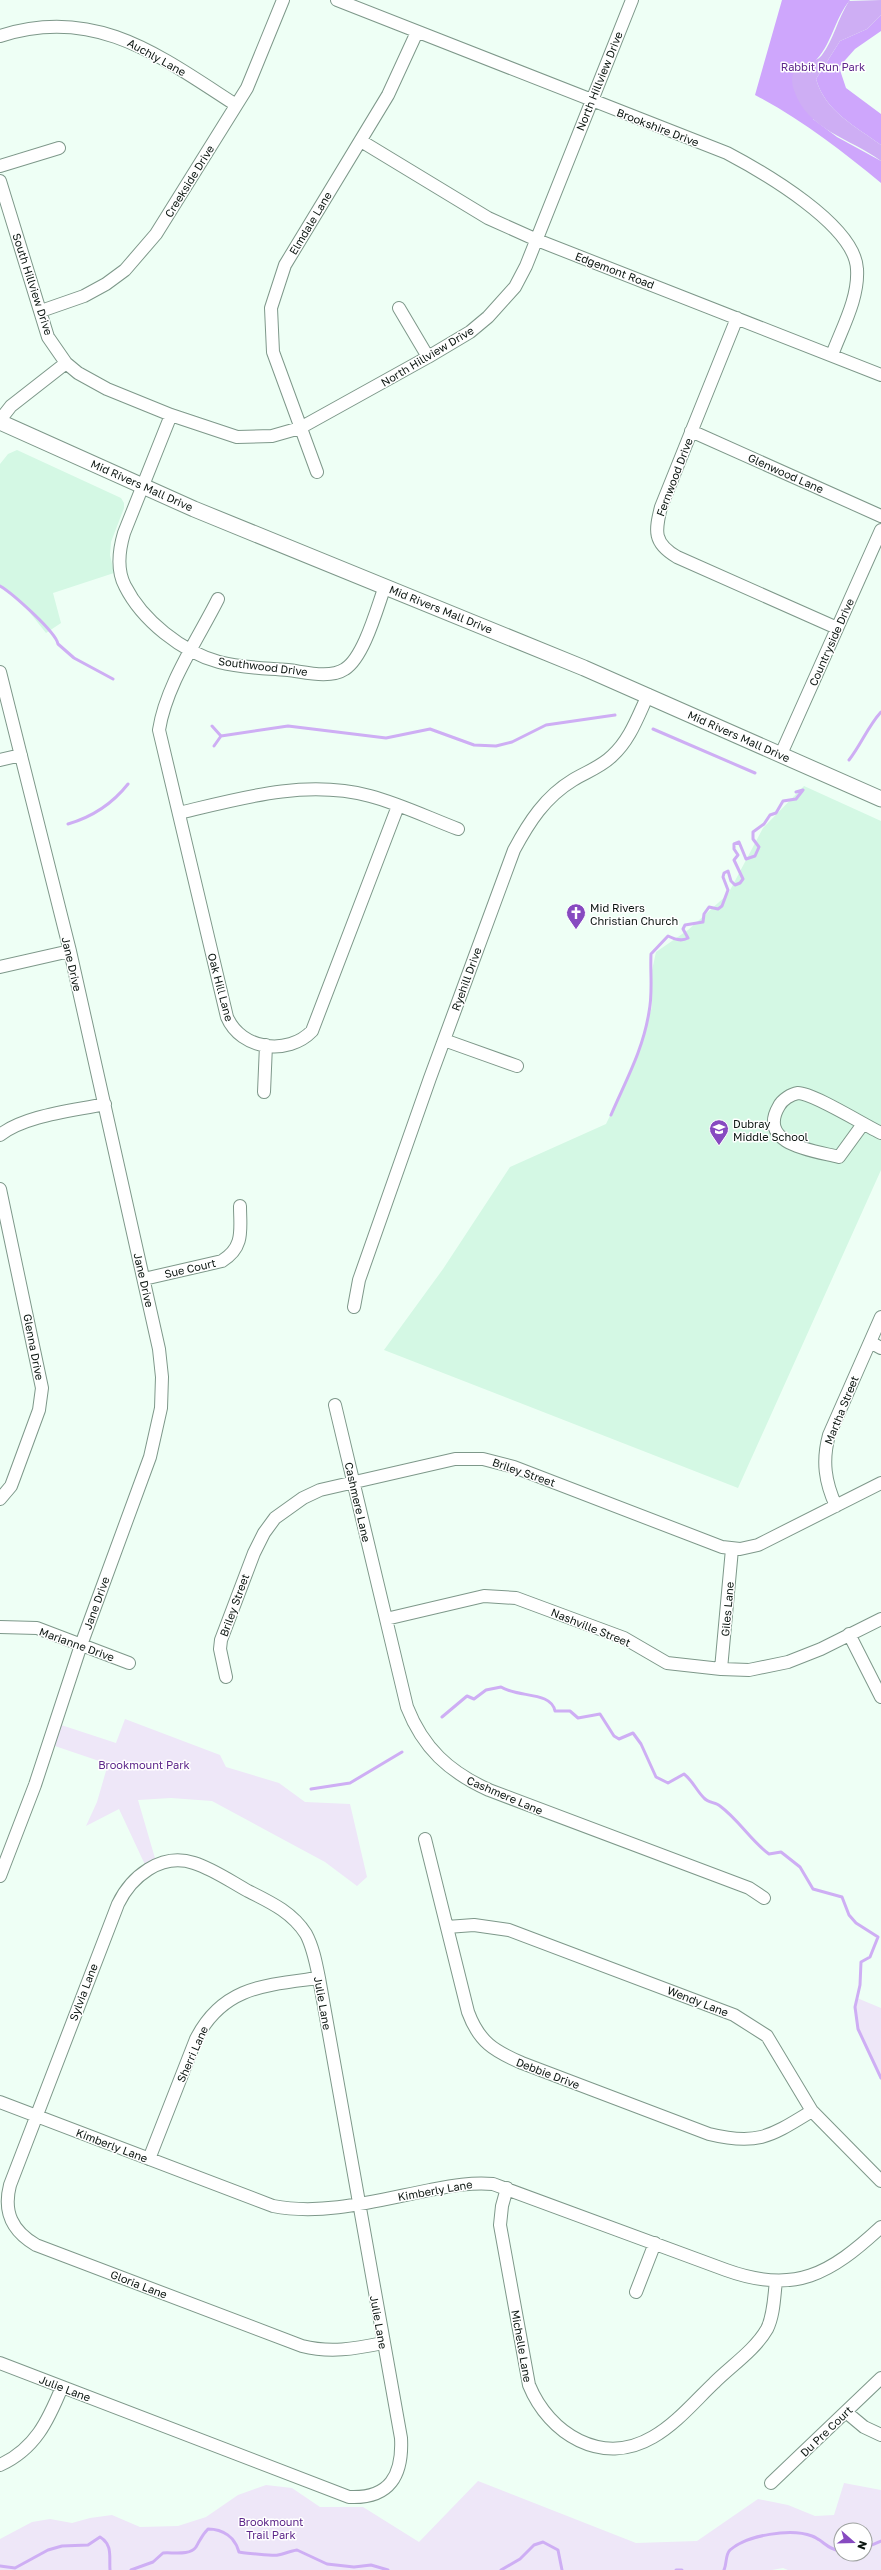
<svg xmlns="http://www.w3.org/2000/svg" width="881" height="2570" font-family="'Golos Text',sans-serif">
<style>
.built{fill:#d4f8e4}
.green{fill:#eee7f8;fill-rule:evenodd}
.forest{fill:#cea6fc}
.water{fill:#ceaef4}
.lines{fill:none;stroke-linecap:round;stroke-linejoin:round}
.stream{stroke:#ceaef4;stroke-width:3}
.minor-casing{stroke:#7e988a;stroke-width:14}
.major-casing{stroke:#7e988a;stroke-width:17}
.minor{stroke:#fff;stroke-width:12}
.major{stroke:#fff;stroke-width:15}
.labels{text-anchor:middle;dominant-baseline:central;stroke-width:3;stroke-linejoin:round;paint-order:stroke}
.street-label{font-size:11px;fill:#0c1611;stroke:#fff}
.park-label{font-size:11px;fill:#5e288b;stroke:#fff}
.poi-label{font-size:11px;fill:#0c1611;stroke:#fff;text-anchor:start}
</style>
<rect width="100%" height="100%" fill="#eefff5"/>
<path class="built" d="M17,450L121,498L124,503V508L111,542L110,555L114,573L53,593L61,623L46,633L23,604L0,585V464L8,454Z
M804,786L881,821V1170L738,1488L384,1350L443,1269L510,1167L606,1124L633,1068L652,1007L651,975L656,952L688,930L728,894L763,828Z"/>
<path class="green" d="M125,1719L220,1755L226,1767L279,1783L305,1802L350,1804L367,1877L357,1886L325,1862L212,1801L171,1798L138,1800L157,1865L147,1869L119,1809L86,1826L97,1802L108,1764L49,1744L55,1723L116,1743Z
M857,1998L881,2008V2078C869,2055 850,2025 857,1998Z
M478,2481L636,2543L697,2541L758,2499L788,2505L815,2516L834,2515L844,2483L881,2490V2570H788L783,2568L772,2570H0V2539L32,2522L50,2519L72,2523L90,2518L112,2515L140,2527L178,2526L206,2517L238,2495L266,2485L292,2488L320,2507H363L419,2542ZM841,2530H865V2554H841Z"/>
<path class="forest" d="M782,0H850C834,19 832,46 813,63V119L837,137L881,161V183C841,150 801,119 755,95Z
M881,15V31L855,49L839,67L846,88L881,114V145C855,126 825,111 816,79L840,41L867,29Z"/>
<path class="water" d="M881,0V15L867,29L840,41L816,79C825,111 855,126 881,145V161C850,138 807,130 794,90C792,85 791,76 794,72C800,61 814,65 822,55C833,41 838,18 849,1Z"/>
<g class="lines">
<path class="stream" d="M0,586C12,593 56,632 58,644L74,658L113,679
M212,726L221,736
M653,729L755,773
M214,746L221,736L288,726L386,738L430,729L474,745L496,746L512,742L546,725L615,715
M849,760C861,745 868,726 881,712
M796,792L803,790
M68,824C92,817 113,803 128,784
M611,1115C626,1080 643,1050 649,1012C653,992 650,974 651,954L668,936C674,939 681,942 688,938L683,929L685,925L703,922L704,914L709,907L718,909L722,906L728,890L723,877L724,873L728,871L731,881L735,885L740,883L743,879L734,860L738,855L734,849V844L739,842L746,859L755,856L759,847L753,839V832L764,824L770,815L776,813L783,801L796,799L803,790
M442,1717L467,1696L474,1699L486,1690L501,1687C518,1698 551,1691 555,1711H570L578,1718L600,1714L614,1736L619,1739L633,1733L641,1744L656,1777L668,1783L684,1774C693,1781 696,1790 704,1798C708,1803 716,1802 720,1806C739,1820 751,1841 769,1854L781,1852L800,1867L813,1889L842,1897L849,1915L856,1923L878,1937L870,1957L861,1962L860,1985L855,2007L858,2029L881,2078
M311,1789L350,1783L402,1752
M865,2548L881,2541
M0,2566L15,2568L48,2550L62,2546L88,2545L100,2537C113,2545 109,2556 110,2570
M131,2570L153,2562L163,2553C172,2552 190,2556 196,2547C200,2540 202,2535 208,2529C223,2529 235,2537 239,2552C244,2553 274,2556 278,2555C284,2554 290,2551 297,2550L327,2564L354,2567L371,2565L388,2570
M501,2570L520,2559L534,2545L543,2542L558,2550L562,2570
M676,2570H682
M724,2570C727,2564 725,2555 730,2550C747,2535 791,2528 812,2536C823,2540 828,2550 841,2551"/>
<g class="minor-casing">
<path id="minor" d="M337,0L727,153C763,172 855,225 857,269C859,298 842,328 832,355
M0,36C95,5 160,56 236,105
M361,141L488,218L537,240L881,375
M0,166L59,148
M0,181L48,337L66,363L78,373L107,389L171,415L237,437L272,436L300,428L428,357L470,332L488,317L515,287L526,266L632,0
M399,308L428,357
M41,311L84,296L106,284L125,270L156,234L247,88L283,0
M737,318L661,507C655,531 653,543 677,557L837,628
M171,415L124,533C119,550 116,569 125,586C142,620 182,652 219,662C241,668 266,668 288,670C305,672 330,679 345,669C364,657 377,608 385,586
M0,420L11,406L66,363
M691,431L881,516
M317,472L273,352L271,308L285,265L388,95L417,32
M218,599C198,639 166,685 159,730L227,1017C241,1050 288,1056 312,1031L398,806
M0,672L70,951L159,1349L162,1377L161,1408L150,1457L81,1645L35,1785L0,1876
M781,754L881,530
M0,760L21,755
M179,813C241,798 306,779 370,796C400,804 429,818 458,829
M0,967L70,951
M444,1040L517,1066
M264,1092L266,1045
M863,1124L839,1157C816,1151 756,1145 779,1106C782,1100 791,1094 798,1093C813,1093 864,1125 881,1133
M0,1135C26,1115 73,1111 105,1104
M0,1189L42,1388L39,1410L14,1478L11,1486L0,1499
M144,1279L222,1261C245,1247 240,1229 240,1206
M354,1307L359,1280L430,1078L514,850C529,822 545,797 573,780C586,772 601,767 612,756C630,740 638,716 648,695
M870,1342L881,1348
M335,1405L407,1707C423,1748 449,1772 489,1790L749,1888L764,1898
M836,1506C825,1482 822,1461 829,1435L881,1317
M386,1619L484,1596L516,1598L624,1638L667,1663L721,1669L749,1670L788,1662L821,1649L881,1619
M0,1627L37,1628L129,1663
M849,1634L881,1697
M721,1669L732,1549
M226,1677L220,1649L221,1640L254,1553L264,1533L275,1518L303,1498L320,1490L455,1459H483L514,1467L722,1547L740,1549L758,1545L881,1483
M425,1839L468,2012C479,2042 494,2051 522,2063L709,2134C758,2146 771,2136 812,2111
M447,1927L474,1925L509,1930L734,2015L767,2036L812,2111L881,2181
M0,2102L273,2206C324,2216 379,2200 430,2190C451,2186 471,2182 493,2184L726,2270C795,2295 830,2274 881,2227
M149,2159L196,2039C223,1986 266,1985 319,1978
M507,2188L502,2206L500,2225L529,2385C549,2434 602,2467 653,2437C676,2424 695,2401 714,2383C731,2366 755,2350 767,2329C774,2315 774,2297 776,2281
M636,2292L655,2243
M0,2363L349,2497C390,2499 403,2475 401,2438L319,1978C316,1963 313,1947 306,1934C292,1912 270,1902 248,1891C230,1881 213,1869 194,1863C161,1852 131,1877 118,1904L10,2185C3,2212 12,2231 36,2245L302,2346C330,2353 354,2349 383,2343
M846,2412L864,2427L881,2435
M0,2465C35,2449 48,2421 62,2387
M771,2483L881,2378"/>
</g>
<g class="major-casing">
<path id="major" d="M0,422L194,509L584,668L881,799"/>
</g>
<use href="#minor" class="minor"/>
<use href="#major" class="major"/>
</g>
<defs>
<g id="church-pin" transform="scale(1)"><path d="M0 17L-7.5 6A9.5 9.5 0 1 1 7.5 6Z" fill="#874ac0" stroke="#fff"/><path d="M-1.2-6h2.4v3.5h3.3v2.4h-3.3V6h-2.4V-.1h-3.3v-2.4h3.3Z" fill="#fff"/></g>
<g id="school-pin" transform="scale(1)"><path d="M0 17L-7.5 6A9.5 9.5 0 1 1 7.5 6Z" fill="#874ac0" stroke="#fff"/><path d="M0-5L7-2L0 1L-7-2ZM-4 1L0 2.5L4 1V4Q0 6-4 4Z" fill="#fff"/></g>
</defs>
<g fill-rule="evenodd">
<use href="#church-pin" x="576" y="913"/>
<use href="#school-pin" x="719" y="1129"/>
</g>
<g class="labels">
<g class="street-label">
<text transform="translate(157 57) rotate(29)">Auchly Lane</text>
<text transform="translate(599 81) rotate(-68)">North Hillview Drive</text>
<text transform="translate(658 127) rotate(21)">Brookshire Drive</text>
<text transform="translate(189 181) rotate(-58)">Creekside Drive</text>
<text transform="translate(310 223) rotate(-59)">Elmdale Lane</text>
<text transform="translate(615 270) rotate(21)">Edgemont Road</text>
<text transform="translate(33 284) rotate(72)">South Hillview Drive</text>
<text transform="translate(427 356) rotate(-31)">North Hillview Drive</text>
<text transform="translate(786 473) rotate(24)">Glenwood Lane</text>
<text transform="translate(674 477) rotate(-69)">Fernwood Drive</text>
<text transform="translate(142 485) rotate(24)">Mid Rivers Mall Drive</text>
<text transform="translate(441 609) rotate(22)">Mid Rivers Mall Drive</text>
<text transform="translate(831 642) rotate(-66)">Countryside Drive</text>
<text transform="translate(263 666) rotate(7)">Southwood Drive</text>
<text transform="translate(739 736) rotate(24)">Mid Rivers Mall Drive</text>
<text transform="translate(72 964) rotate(77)">Jane Drive</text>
<text transform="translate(466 979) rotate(-70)">Ryehill Drive</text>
<text transform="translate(221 987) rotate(75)">Oak Hill Lane</text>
<text transform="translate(190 1268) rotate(-13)">Sue Court</text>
<text transform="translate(144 1280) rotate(77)">Jane Drive</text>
<text transform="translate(34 1347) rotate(79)">Glenna Drive</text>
<text transform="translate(841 1410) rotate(-68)">Martha Street</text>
<text transform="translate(524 1472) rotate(19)">Briley Street</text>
<text transform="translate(358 1502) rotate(77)">Cashmere Lane</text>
<text transform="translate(96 1603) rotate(-70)">Jane Drive</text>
<text transform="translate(234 1605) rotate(-70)">Briley Street</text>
<text transform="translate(727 1609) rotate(-85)">Giles Lane</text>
<text transform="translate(591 1627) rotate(22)">Nashville Street</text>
<text transform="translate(77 1644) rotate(20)">Marianne Drive</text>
<text transform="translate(505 1795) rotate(23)">Cashmere Lane</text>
<text transform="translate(83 1992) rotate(-69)">Sylvia Lane</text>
<text transform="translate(698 2001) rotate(21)">Wendy Lane</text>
<text transform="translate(323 2003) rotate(80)">Julie Lane</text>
<text transform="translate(192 2054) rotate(-66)">Sherri Lane</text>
<text transform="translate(548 2073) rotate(21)">Debbie Drive</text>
<text transform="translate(112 2145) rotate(21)">Kimberly Lane</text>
<text transform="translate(435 2190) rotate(-10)">Kimberly Lane</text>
<text transform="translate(139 2284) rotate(21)">Gloria Lane</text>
<text transform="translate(379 2322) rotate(80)">Julie Lane</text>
<text transform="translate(522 2346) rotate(80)">Michelle Lane</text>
<text transform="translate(65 2388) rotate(21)">Julie Lane</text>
<text transform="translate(826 2431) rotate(-44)">Du Pre Court</text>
</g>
<g class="park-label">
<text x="823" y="66">Rabbit Run Park</text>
<text x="144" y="1764">Brookmount Park</text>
<text x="271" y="2521">Brookmount<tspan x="271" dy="13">Trail Park</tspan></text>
</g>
<g class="poi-label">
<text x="590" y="907">Mid Rivers<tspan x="590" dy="13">Christian Church</tspan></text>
<text x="733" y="1123">Dubray<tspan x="733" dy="13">Middle School</tspan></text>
</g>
</g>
<g transform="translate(853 2542) rotate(110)"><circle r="19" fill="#ffffff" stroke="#9ea2a0"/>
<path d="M0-3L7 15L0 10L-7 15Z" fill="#874ac0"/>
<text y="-6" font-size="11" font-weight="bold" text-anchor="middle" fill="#0c1611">N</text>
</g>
</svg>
